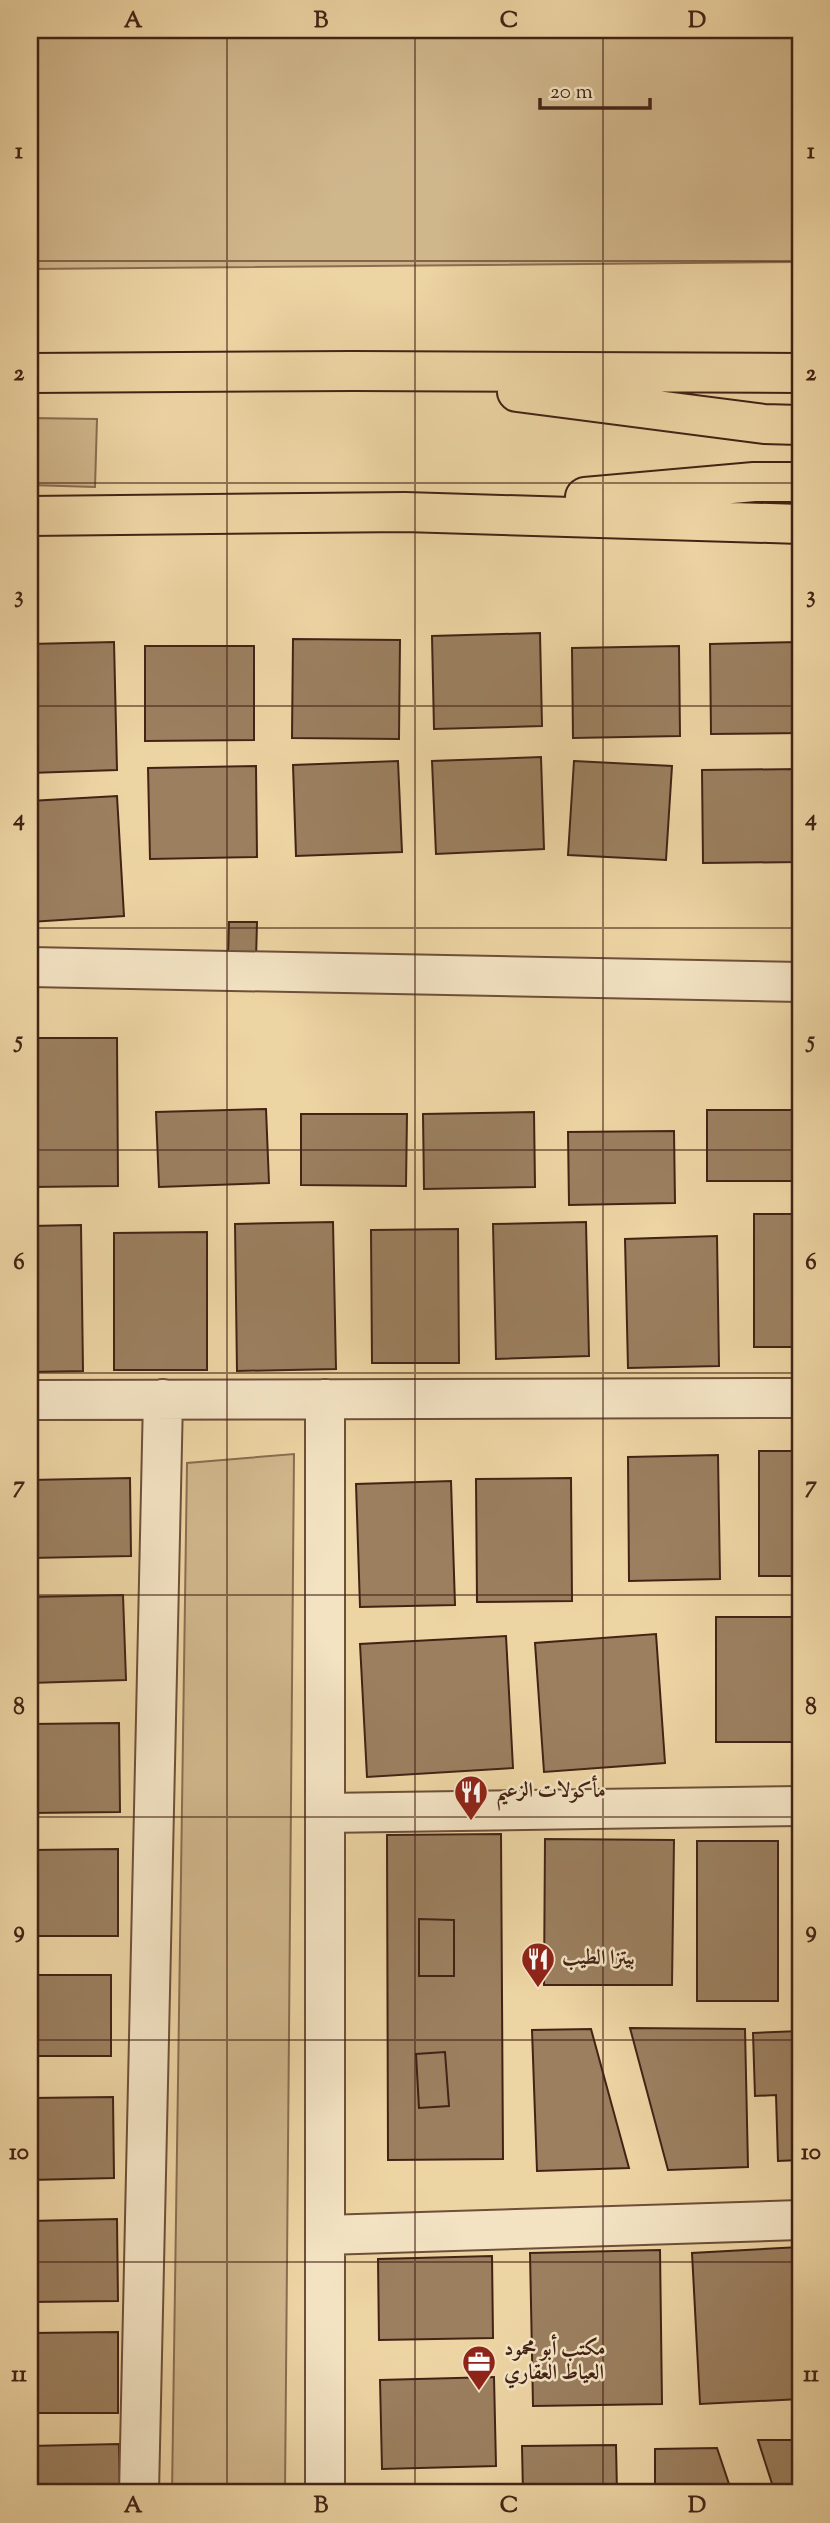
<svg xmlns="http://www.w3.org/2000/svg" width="830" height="2523" font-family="'Sorts Mill Goudy',Amiri,serif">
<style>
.green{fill:#d0b68b;stroke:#8a6c50;stroke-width:2}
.building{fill:#9b7f5f;stroke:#432316;stroke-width:2;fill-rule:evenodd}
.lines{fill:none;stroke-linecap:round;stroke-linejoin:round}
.street-casing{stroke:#6e4f39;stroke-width:42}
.highway-casing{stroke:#432316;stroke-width:42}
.street{stroke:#f3e3c3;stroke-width:38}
.highway{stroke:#edd4a3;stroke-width:38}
.grid{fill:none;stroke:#432316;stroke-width:2;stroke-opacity:0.55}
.labels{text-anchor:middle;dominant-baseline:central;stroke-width:5;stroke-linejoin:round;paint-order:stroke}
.poi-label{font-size:21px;font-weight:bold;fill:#432316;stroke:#f3e3c3;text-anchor:start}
.neatline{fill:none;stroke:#432316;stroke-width:2.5}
.grid-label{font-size:23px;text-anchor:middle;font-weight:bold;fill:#432316}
</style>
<rect width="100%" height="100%" fill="#edd4a3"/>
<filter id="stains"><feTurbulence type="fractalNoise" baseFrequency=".00286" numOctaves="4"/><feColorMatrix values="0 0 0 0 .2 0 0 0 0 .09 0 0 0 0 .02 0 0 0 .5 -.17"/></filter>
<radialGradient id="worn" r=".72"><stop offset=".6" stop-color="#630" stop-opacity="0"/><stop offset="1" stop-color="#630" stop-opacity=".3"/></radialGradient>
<path class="green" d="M30,30H800V262L30,269Z
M30,418L97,419L95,487L30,485Z
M294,1454L285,2493H172L187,1463Z"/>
<path class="building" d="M540,633L542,726L434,729L432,636Z
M293,639L400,640L399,739L292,738Z
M114,642L117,770L30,773V644Z
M800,642V733L711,734L710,644Z
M145,646H254V740L145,741Z
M679,646L680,736L573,738L572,648Z
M541,757L544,849L436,854L432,761Z
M398,761L402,852L296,856L293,765Z
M574,761L672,766L666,860L568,855Z
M256,766L257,857L150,859L148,768Z
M800,769V862L703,863L702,770Z
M117,796L124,916L30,922V801Z
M229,922H257L256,960L228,959Z
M30,1038H117L118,1186L30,1187Z
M266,1109L269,1183L159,1187L156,1112Z
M707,1110H800V1181H707Z
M534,1112L535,1187L424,1189L423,1114Z
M301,1114H407L406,1186L301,1185Z
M674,1131L675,1203L569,1205L568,1132Z
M754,1214H800V1347H754Z
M333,1222L336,1369L237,1371L235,1224Z
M586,1222L589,1356L496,1359L493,1224Z
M81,1225L83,1371L30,1372V1226Z
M458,1229L459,1363H372L371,1230Z
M207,1232V1370H114V1233Z
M717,1236L719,1366L628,1368L625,1239Z
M759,1451H800V1576H759Z
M718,1455L720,1579L629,1581L628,1457Z
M130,1478L131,1556L30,1558V1480Z
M571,1478L572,1601L477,1602L476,1479Z
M451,1481L455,1605L360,1607L356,1484Z
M123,1595L126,1680L30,1683V1597Z
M716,1617H800V1742H716Z
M656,1634L665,1763L544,1772L535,1643Z
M506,1636L513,1768L367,1777L360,1644Z
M119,1723L120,1812L30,1813V1724Z
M501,1834L503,2159L388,2160L387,1835ZM419,1919L454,1920V1976H419ZM445,2052L449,2106L419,2108L416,2054Z
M545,1839L674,1840L672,1985H544Z
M697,1841H778V2001H697Z
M118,1849V1936H30V1850Z
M419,1919L454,1920V1976H419Z
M30,1975H111V2056H30Z
M630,2028L745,2029L748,2167L668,2170Z
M591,2029L629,2168L537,2171L532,2030Z
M800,2031V2160L778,2161L776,2095L755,2096L753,2033Z
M445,2052L449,2106L419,2108L416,2054Z
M113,2097L114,2178L30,2180V2098Z
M117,2219L118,2301L30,2302V2221Z
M800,2247V2399L700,2404L692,2253Z
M660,2250L662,2404L533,2406L530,2253Z
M492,2256L493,2338L379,2340L378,2259Z
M118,2332V2413H30V2333Z
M494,2377L496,2466L382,2469L380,2380Z
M758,2440H800V2493H775Z
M119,2444L120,2493H30V2446Z
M616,2445L617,2493H523L522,2446Z
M717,2448L732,2493H655V2449Z"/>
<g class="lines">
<g class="street-casing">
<path id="street" d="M30,967L800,982
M30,1400L800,1398
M325,1813L800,1806
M325,2235L800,2220
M139,2493L163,1399
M325,2493V1399"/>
</g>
<g class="highway-casing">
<path id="highway" d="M30,373L353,371L800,373
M517,392L764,424L800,425
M585,497L754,482H800
M30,516L405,512L800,524"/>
</g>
<use href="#street" class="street"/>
<use href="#highway" class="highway"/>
</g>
<path class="grid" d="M227,30V2493M415,30V2493M603,30V2493M30,261H800M30,483H800M30,706H800M30,928H800M30,1150H800M30,1373H800M30,1595H800M30,1817H800M30,2040H800M30,2262H800"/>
<defs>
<g id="restaurant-pin" transform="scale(1.75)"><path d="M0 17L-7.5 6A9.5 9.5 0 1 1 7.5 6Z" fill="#8f2418" stroke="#f3e3c3"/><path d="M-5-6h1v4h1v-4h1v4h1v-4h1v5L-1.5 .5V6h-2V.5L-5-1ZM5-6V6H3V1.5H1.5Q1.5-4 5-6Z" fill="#fff"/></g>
<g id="office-pin" transform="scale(1.75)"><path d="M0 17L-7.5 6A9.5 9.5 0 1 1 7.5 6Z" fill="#8f2418" stroke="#f3e3c3"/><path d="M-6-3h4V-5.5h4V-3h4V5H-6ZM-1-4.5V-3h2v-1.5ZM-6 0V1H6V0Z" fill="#fff"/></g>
</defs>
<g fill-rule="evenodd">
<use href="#restaurant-pin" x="471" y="1792"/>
<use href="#restaurant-pin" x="538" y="1959"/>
<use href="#office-pin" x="479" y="2362"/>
</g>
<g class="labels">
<g class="poi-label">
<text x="496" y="1792">مأكولات الزعيم</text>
<text x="562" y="1959">بيتزا الطيب</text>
<text x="504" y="2350">مكتب أبو محمود<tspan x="504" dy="24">العياط العقاري</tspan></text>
</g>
</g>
<rect width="830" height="2523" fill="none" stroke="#edd4a3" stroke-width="77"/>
<path d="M540 98v10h110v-10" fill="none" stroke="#432316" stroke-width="3.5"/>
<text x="550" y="98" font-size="21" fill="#432316" stroke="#f3e3c3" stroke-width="5" paint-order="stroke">20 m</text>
<rect x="38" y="38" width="754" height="2446" class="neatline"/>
<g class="grid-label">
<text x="133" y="27">A</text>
<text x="321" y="27">B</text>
<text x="509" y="27">C</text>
<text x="697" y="27">D</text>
<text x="19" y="158">1</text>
<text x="811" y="158">1</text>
<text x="19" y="380">2</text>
<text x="811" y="380">2</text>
<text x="19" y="602">3</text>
<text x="811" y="602">3</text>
<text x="19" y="825">4</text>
<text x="811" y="825">4</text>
<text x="19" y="1047">5</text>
<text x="811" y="1047">5</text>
<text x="19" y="1269">6</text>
<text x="811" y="1269">6</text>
<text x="19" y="1492">7</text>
<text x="811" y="1492">7</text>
<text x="19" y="1714">8</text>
<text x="811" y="1714">8</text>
<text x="19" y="1937">9</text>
<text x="811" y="1937">9</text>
<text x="19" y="2159">10</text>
<text x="811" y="2159">10</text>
<text x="19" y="2381">11</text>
<text x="811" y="2381">11</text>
<text x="133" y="2512">A</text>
<text x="321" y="2512">B</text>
<text x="509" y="2512">C</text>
<text x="697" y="2512">D</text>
</g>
<rect width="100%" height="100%" filter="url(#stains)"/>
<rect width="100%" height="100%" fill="url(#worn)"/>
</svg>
